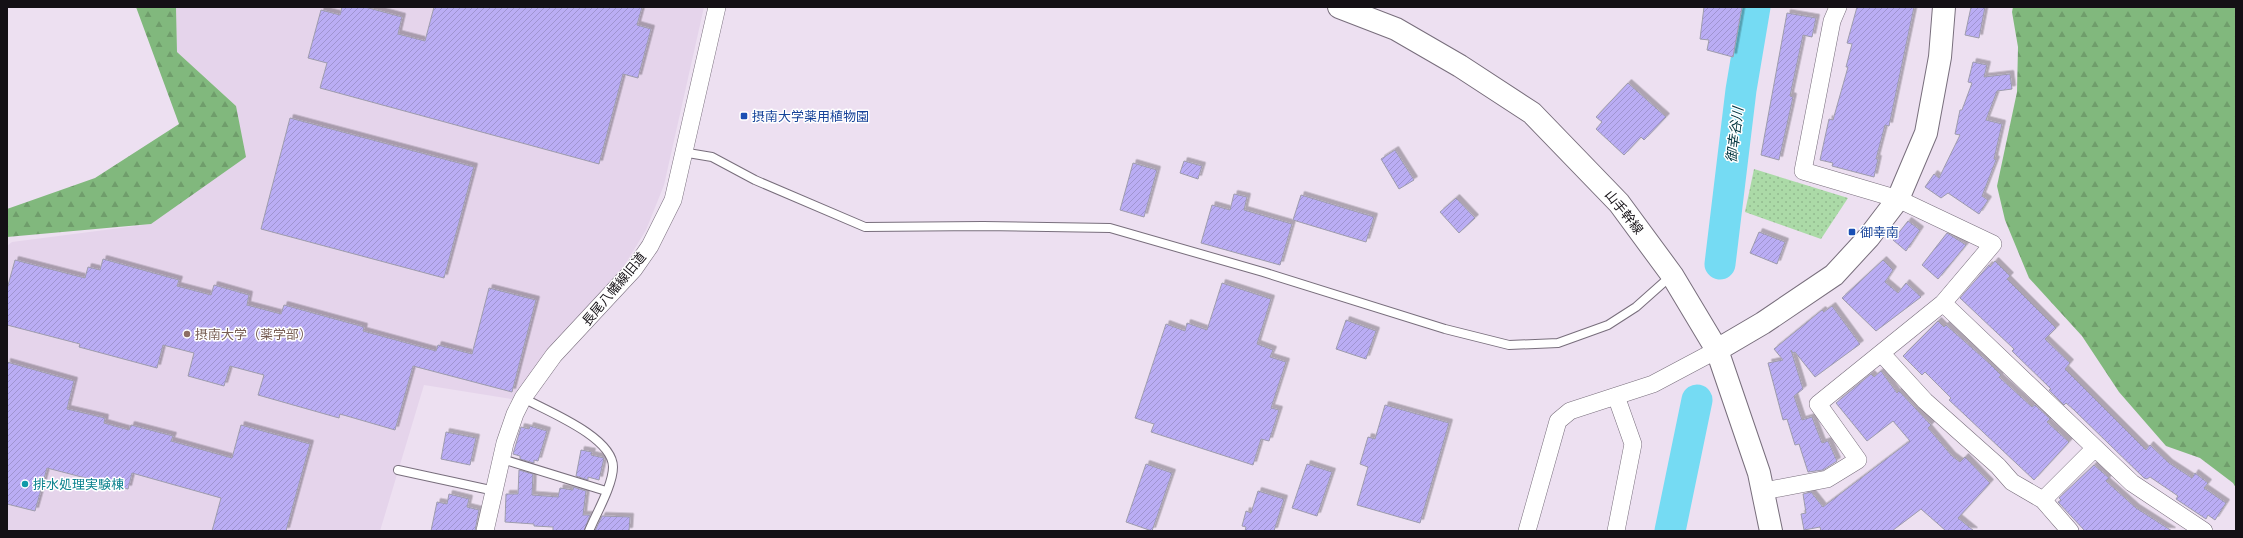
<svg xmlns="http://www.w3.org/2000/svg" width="2243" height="538" font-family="Karla,'Noto Sans JP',sans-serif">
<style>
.built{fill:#e5d4eb}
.forest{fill:url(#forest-firs)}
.park{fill:url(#park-dots)}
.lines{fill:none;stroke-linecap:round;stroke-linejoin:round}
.river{stroke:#75dbf3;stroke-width:31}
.building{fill:url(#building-hatch);stroke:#9e9cad;filter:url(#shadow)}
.lane-casing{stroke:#786e7c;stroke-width:10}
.street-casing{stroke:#786e7c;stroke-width:18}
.secondary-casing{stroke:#786e7c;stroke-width:24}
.lane{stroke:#fff;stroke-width:8}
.street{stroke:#fff;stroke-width:17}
.secondary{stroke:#fff;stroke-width:22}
.transit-dot{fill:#1a4fb4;stroke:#fff;stroke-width:1.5}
.education-dot{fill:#8d6e63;stroke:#fff;stroke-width:1.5}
.culture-dot{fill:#0f9aa8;stroke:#fff;stroke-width:1.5}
.labels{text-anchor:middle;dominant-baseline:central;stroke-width:3;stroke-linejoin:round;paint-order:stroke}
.transit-label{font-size:13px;fill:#164399;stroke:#fff;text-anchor:start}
.street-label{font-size:13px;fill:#141015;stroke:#fff}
.education-label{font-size:13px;fill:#785e54;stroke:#fff;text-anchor:start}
.culture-label{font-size:13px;fill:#0d838f;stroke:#fff;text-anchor:start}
.water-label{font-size:14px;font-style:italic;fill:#01343e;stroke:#fff}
</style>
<defs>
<pattern id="forest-firs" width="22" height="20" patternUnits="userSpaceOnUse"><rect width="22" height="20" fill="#81b87d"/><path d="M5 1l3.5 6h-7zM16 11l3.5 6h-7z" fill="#6f9d6b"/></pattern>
<pattern id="park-dots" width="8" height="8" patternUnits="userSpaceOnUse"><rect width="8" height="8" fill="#abdaa7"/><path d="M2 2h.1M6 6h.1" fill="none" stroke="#92ba8f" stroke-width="1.8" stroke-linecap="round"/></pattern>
<pattern id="building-hatch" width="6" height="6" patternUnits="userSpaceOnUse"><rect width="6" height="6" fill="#baadf4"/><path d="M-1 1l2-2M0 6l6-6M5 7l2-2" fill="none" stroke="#9f94d0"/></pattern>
<filter id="shadow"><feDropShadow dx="3.5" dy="-3.5" stdDeviation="0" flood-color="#0004"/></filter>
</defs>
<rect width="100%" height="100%" fill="#ede0f1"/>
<path class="built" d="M176,7H704L664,185L646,230L624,266L550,350L517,400L424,385L380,531H7V246L12,242L151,224L236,106L177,52Z"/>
<path class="forest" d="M136,7H176L177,52L236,106L246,157L151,224L7,237V209L95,178L179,124Z
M2013,7H2236V488L2233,483L2200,458L2166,446L2119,392L2082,336L2029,278L2005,220L1997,186L2017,92L2018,47L2012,12Z"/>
<path class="park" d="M1754,169L1848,198L1821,239L1745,212Z"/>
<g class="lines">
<path class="river" d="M1720,264L1741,90L1755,7
M1670,531L1697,400"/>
</g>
<path class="building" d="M342,7H365L402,17L398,34L425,41L434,7H642L637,25L651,29L638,78L623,74L599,164L320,88L327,63L308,58L321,10L340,15Z
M1704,7H1742L1733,57L1707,50L1709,40L1700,39Z
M1857,7H1914L1889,126L1885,125L1876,159H1878L1874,177L1832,166L1833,163L1820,160L1829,119L1833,120L1848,67H1846L1852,44L1847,43Z
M1971,7H1985L1979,38L1965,35Z
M1787,13L1816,18L1812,37L1803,35L1790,96L1793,97L1790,111L1779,160L1761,155Z
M1973,62L1987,65L1984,77L2010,74L2012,89L1997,91L1986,120L2002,124L1994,159L1996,160L1982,196L1988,200L1979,214L1948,193L1941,198L1925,187L1934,174L1939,178L1960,135L1955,134L1960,110H1962L1972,83L1968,82Z
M1628,83L1666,117L1644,140L1641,137L1624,155L1596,129L1602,122L1596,117Z
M290,118L474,167L444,278L261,229Z
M1395,150L1414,180L1399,189L1381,159Z
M1184,161L1202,166L1198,179L1180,173Z
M1133,163L1157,170L1144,217L1120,210Z
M1234,194L1247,197L1244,210L1292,224L1280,265L1201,243L1212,205L1230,210Z
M1301,195L1374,217L1366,242L1293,220Z
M1456,198L1475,218L1459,233L1440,212Z
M1908,221L1920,230L1906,251L1893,240Z
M1759,232L1785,242L1777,264L1750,253Z
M1947,233L1966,245L1938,279L1922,265Z
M103,259L179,280L177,286L211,295L214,285L249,295L247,305L281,314L284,305L364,327L363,331L436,351L438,345L472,354L489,288L536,300L512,392L413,366L395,430L340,414L339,418L258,395L264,375L230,366L224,386L188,376L194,353L163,345L157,368L79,347L80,344L7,325V289L15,260L85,278L88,267L100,270Z
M1883,260L1893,270L1885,282L1898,293L1906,283L1921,297L1876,331L1842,298Z
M1995,261L2010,276L2007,279L2056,328L2045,339L2070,363L2065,369L2146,450L2150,445L2169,463L2192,478L2195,473L2208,483L2204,488L2226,503L2215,520L2208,515L2206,519L2176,499L2178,496L2150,477L2147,479L2144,478L2074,410L2066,403L2064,405L2049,390L2051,389L2012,351L2014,349L1960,298L1989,265L1990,267Z
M1222,283L1271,299L1257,344L1273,350L1270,357L1286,362L1271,408L1279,410L1269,441L1261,439L1253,465L1151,432L1154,424L1135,418L1166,324L1185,331L1187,323L1207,330Z
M1832,306L1860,344L1815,377L1795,352L1793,353L1791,350L1803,389L1794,396L1802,420L1812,417L1822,443L1828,441L1837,461L1823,470L1808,472L1799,444L1795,445L1787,419L1783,420L1768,363L1783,360L1774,349L1822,310L1824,312Z
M1346,320L1376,331L1366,359L1336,349Z
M1938,321L1944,327L1946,325L1990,364L2001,375L1999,377L2032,407L2035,405L2050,419L2047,422L2069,442L2034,480L1949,400L1951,398L1925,372L1922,375L1903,356Z
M7,362L74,381L67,409L105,418L104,423L129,430L131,425L173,436L171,441L232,458L241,425L310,444L286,531H212L221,498L132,473L128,489L47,468L35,511L7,504Z
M1881,371L1897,393L1899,391L1931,425L1928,428L1952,456L1960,462L1965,457L1990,483L1958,518L1974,531H1946L1921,509L1892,531H1821L1820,527L1804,530L1801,514L1806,513L1803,494L1811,492L1823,507L1910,441L1893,421L1867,441L1836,403L1871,374L1874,377Z
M1385,405L1449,423L1420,523L1357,505L1368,467L1360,464L1368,437L1375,439Z
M530,426L547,431L538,461L534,460V463L520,459V456L513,454L521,427L529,429Z
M446,432L476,438L470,465L441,459Z
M581,450L592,452L591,455L604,458L599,480L588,477V480L576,476Z
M1146,464L1172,473L1152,531L1126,522Z
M1307,464L1332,472L1317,516L1292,508Z
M2094,465L2109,478L2106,481L2136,508L2172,531H2085L2058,502L2061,500L2059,498Z
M519,470L533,474L532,495L558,497L560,488L573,490V487L586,491L583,515H590L584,531H553V527L534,526V524L505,522L506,494H518Z
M1258,491L1284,499L1274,531H1245L1246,527L1242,526L1246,511L1251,513Z
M449,494L469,499L467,507L479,510L475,531H431L437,502L447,504Z
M602,516L630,517L629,531H595Z"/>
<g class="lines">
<g class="lane-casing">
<path id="lane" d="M682,152L712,157L755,180L865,227L983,226L1110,228L1263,272L1445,329L1509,345L1558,343L1608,325L1636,307L1672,275
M523,398C547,411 613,437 613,467C613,485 596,514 589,531
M502,459L606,491
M398,470L495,491"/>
</g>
<g class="street-casing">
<path id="street" d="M1943,303L2132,483L2204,531
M1882,354L1925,401L1998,466L2012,482L2043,500L2070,531
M1616,396L1633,444L1616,531
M1764,491L1827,479L1858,460L1818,404L1943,303L1993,244L1898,199L1803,171L1832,21L1838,7
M2043,500L2095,448
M485,531L505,443L515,414L523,398L554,355L634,269L650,246L673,200L717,7
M1527,531L1558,421L1570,411L1653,384L1717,350"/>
</g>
<g class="secondary-casing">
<path id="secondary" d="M1339,7L1396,29L1460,66L1532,113L1619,203L1672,275L1717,350L1759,473L1771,531
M1717,350L1763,323L1834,275L1869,237L1898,199L1926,133L1940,57L1944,7"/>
</g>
<use href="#lane" class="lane"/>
<use href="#street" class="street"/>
<use href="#secondary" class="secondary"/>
</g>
<g class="transit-dot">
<rect x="740" y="112" width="8" height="8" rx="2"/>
<rect x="1848" y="228" width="8" height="8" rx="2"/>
</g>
<circle class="education-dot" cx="187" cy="334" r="4"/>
<circle class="culture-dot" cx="25" cy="484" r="4"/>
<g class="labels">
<g class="transit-label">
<text x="752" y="116">摂南大学薬用植物園</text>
<text x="1860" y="232">御幸南</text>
</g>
<g class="street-label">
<text transform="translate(1624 212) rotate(51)">山手幹線</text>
<text transform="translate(614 289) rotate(-50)">長尾八幡線旧道</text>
</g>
<g class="education-label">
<text x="195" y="334">摂南大学（薬学部）</text>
</g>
<g class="culture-label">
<text x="33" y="484">排水処理実験棟</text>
</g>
<g class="water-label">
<text transform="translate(1735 135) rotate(-83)">御幸谷川</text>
</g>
</g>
<rect width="2243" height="538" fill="none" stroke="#141015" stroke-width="16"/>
</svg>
